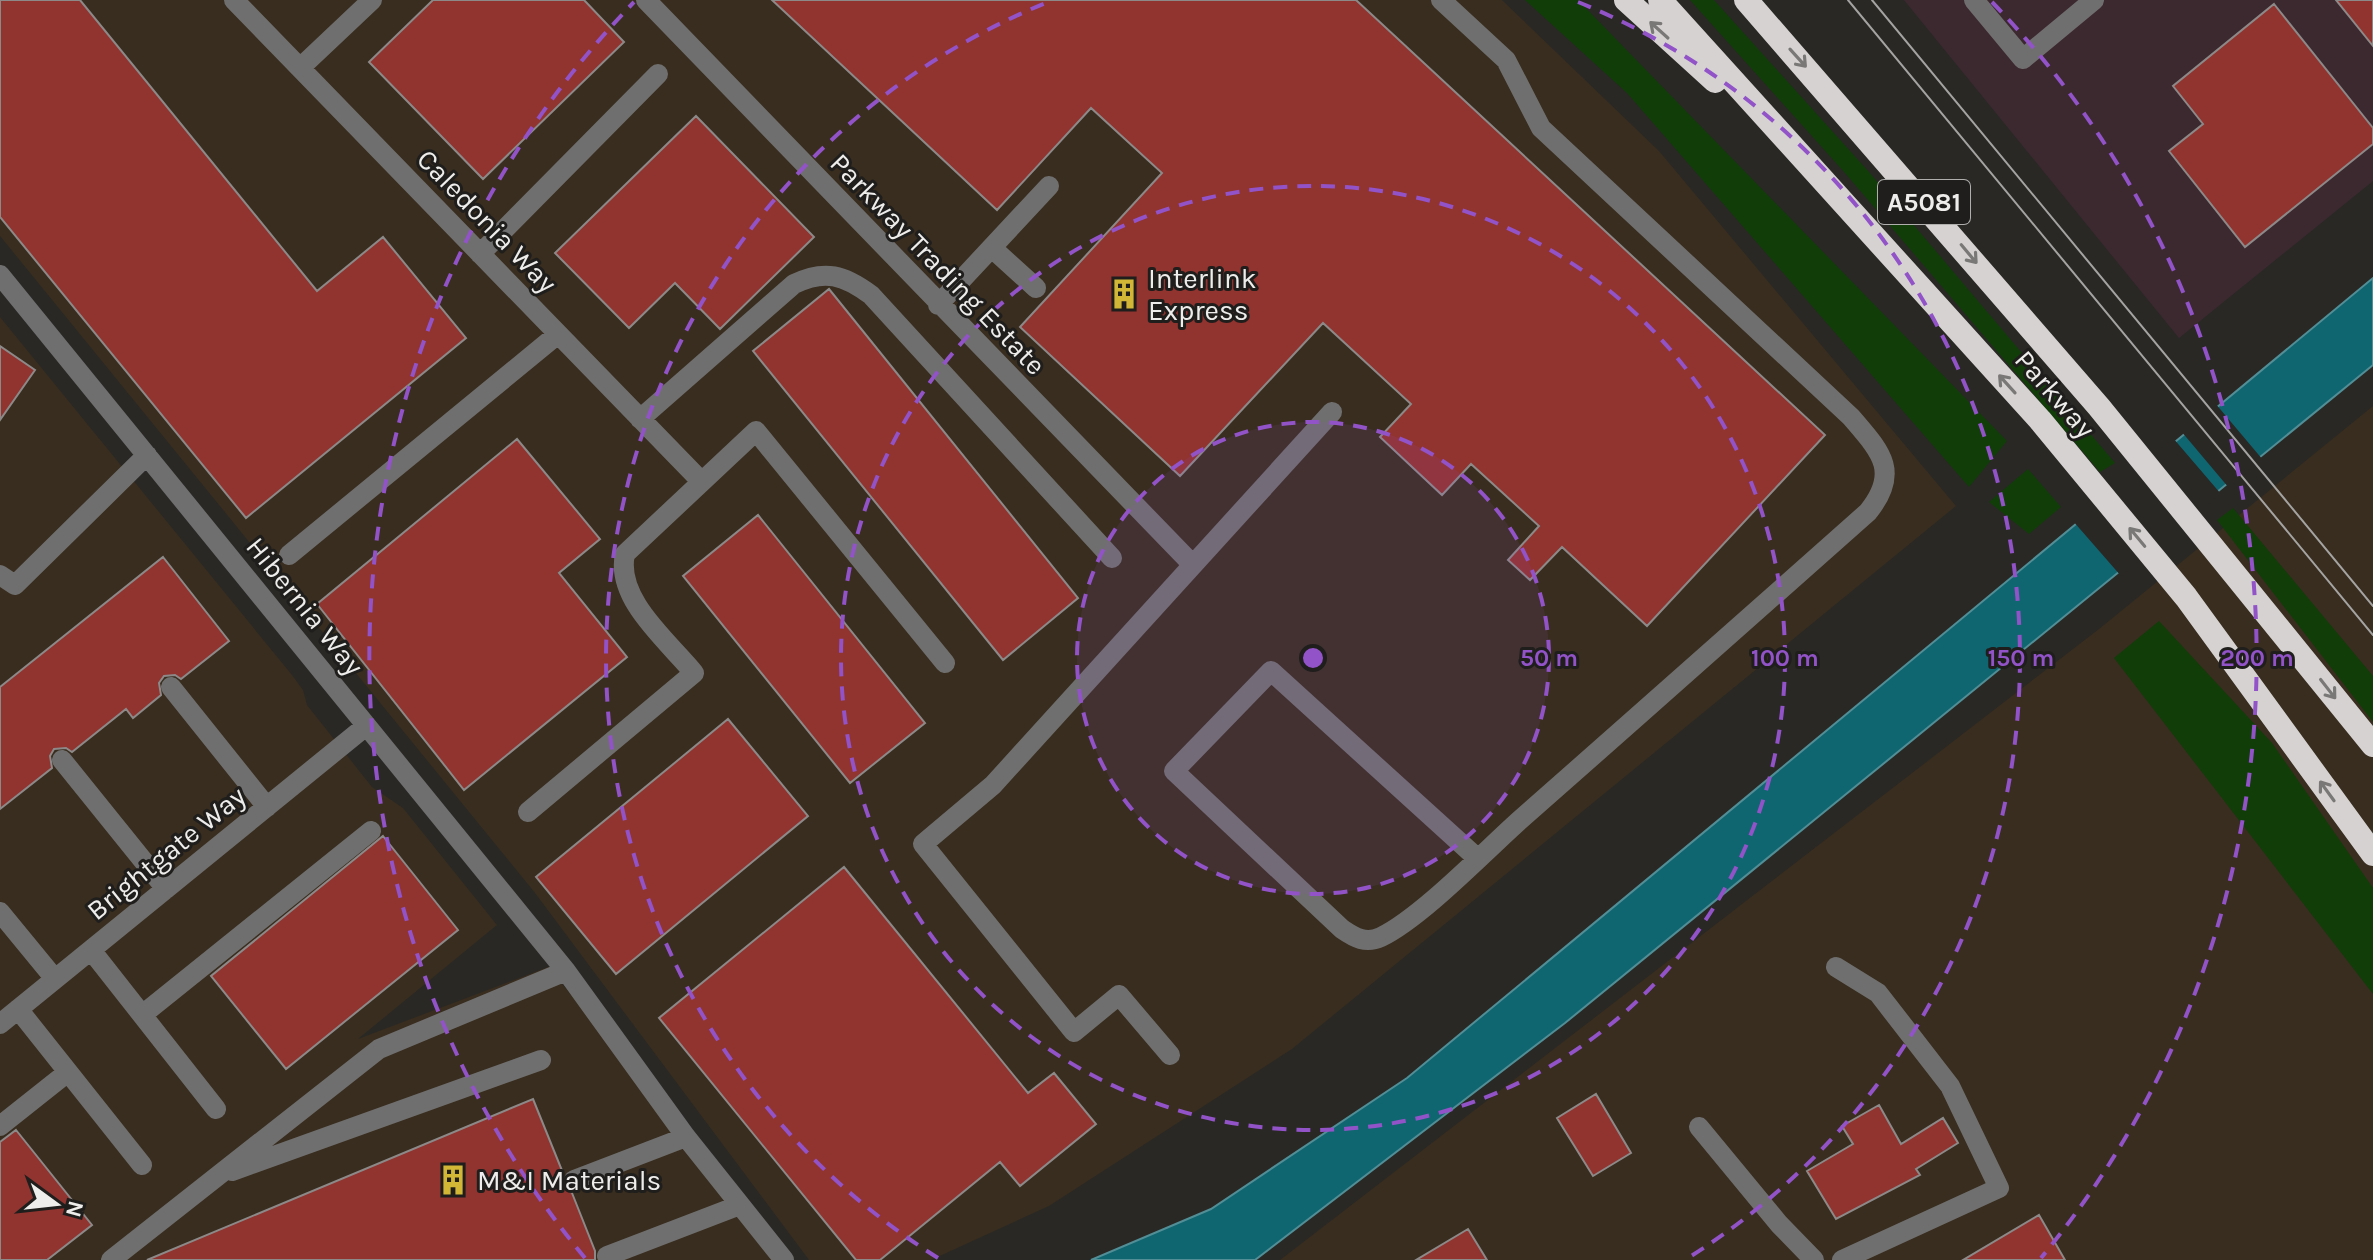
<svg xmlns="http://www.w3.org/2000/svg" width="2373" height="1260" font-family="Karla,sans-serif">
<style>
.commercial{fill:#3c2930}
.industrial{fill:#382d1e}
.green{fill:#113d09}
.water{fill:#0f6671;stroke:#528e96;stroke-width:2}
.pier{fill:#292825}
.building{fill:#91332f;stroke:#8c8988;stroke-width:2}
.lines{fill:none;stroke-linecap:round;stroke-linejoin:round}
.minor{stroke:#706f6f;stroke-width:20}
.highway{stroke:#d6d2d2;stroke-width:24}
.tram{stroke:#a4a3a2;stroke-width:2}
.oneway{stroke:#7a7877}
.ring{fill:none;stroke:#9253c8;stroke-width:4;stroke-dasharray:14 10}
.labels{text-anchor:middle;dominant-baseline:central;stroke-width:6;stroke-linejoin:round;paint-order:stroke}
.shield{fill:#1f1e1c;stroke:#b0afae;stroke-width:2}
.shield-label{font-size:26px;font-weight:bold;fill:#eeedec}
.street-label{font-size:28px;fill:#eeedec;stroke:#1f1e1c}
.poi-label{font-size:28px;fill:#eeedec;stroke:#1f1e1c;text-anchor:start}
.centre{fill:#9253c8;stroke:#1f1e1c;stroke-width:4}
.ring-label{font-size:24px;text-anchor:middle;font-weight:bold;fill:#9253c8;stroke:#1f1e1c;stroke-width:6;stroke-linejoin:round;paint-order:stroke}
</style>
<rect width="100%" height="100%" fill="#292825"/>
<path class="commercial" d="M1904,0H2373V181L2179,338Z"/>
<path class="industrial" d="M0,0H1502L1659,151L1956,506L1292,1049L1049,1206L931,1260H809L535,893L0,236Z
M0,317L292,675L303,690L307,705L372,787L403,808L497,925L358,1039L548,967L791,1260H0Z
M2373,406V1260H1280L2099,629Z"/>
<path class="green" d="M1525,0H1578L2007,441L1969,487L1627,93Z
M1690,0H1714L1869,172L2115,463L2100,472L1845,173Z
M2028,469L2061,507L2029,534L1989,502Z
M2233,508L2373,676V722L2217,520Z
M2159,621L2272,743L2373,888V994L2114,658Z"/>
<path class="water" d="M2373,278V365L1565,1023L1255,1260H1091L1211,1209L1407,1078Z"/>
<path class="pier" d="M2215,403L2263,460L2229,488L2181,431Z
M2173,438L2221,494L2121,576L2073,521Z"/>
<path class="building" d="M0,0H80L317,291L383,237L466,338L246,518L0,217Z
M433,0H584L624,42L483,179L369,62Z
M772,0H1356L1825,435L1647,626L1562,547L1530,580L1508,560L1539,526L1471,464L1442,495L1380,437L1411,404L1323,323L1180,476L1020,327L1162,173L1091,108L997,210Z
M2336,0H2373V46Z
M2274,4L2373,128V144L2245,247L2169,151L2203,124L2173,86Z
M696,116L814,237L720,329L675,283L629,328L555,253Z
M829,289L1078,598L1003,660L753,351Z
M0,346L35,370L0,420Z
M517,439L600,539L559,573L627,657L464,790L317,604Z
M758,515L925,723L850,783L683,576Z
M163,557L229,641L181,679L175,675L164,676L159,683L161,695L133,718L126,709L72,752L66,748L54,749L50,756L52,768L0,809V687Z
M728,719L808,816L616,974L536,877Z
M383,836L458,930L286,1069L211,976Z
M844,867L1028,1093L1054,1073L1096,1124L1020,1186L1000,1162L880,1260H856L659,1018Z
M1596,1094L1631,1153L1593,1176L1557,1118Z
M533,1099L563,1173L562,1185L572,1193L595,1251V1260H147Z
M1879,1105L1901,1144L1943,1118L1958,1143L1916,1169L1920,1175L1836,1219L1807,1171L1853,1144L1842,1126Z
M16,1130L92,1225L47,1260H0V1142Z
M2039,1215L2065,1260H1963Z
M1468,1229L1487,1260H1416Z"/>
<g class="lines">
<path class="minor" d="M234,0L700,480
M646,0L1193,565
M1441,0L1506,60L1541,128L1851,417C1880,451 1901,471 1868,512C1752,615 1637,717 1521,819C1485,851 1422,917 1381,937C1366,944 1355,938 1342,929L1174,771L1271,671L1477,858
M1974,0L2023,59L2094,0
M300,68L372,0
M992,248L1036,288
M480,254L658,74
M0,275L566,971L686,1137L784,1260
M938,305L1049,186
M640,419L794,284C825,269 844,275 871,295L1112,558
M289,555L558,334
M0,575L15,585L147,455
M171,687L267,807
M62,760L166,889
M528,812L694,673C668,641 615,599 625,554L756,431L945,663
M0,912L55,979
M91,950L216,1109
M1836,967L1878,993L1950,1086L1999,1188L1842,1260
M18,1009L142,1165
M142,1015L371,831
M0,1024L366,726
M1170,1055L1119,995L1074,1032L923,844L993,785L1332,412
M0,1126L68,1072
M1699,1127L1779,1224L1814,1260
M232,1171L541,1060
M574,1180L686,1137
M607,1256L740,1205
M111,1260L379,1049L566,971"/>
<path class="highway" d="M1626,0L1715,81
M1660,0L2040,420L2186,597L2373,854
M1746,0L2099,407L2373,745"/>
<path class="tram" d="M1848,0L2373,635
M1872,0L2373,606"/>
</g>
<defs><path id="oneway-shaft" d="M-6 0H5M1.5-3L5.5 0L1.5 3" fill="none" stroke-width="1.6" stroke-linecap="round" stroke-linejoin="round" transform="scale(2)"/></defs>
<g class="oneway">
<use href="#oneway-shaft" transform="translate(1659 30) rotate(-138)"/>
<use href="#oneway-shaft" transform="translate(1798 58) rotate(48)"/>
<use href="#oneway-shaft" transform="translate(1969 254) rotate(50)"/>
<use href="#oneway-shaft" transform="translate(2007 384) rotate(-132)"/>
<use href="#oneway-shaft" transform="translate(2137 537) rotate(-130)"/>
<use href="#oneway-shaft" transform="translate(2328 689) rotate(52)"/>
<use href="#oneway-shaft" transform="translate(2327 791) rotate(-126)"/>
</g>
<circle cx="1313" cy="658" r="236" fill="#9253c8" fill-opacity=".12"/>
<g class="ring">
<circle cx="1313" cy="658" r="236"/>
<circle cx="1313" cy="658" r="472"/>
<path d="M938 1258A708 708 0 0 1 1048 2M1578 2A708 708 0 0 1 1688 1258"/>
<path d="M585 1258A944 944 0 0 1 634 2M1992 2A944 944 0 0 1 2041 1258"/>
</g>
<defs>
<g id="building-bare" transform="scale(2.4)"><path d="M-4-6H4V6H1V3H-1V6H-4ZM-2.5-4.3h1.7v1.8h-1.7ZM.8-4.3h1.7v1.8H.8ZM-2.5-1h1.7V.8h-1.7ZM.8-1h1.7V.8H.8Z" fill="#d2b736" stroke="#1f1e1c" stroke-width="2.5" paint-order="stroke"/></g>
</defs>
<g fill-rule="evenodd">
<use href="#building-bare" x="1124" y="294"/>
<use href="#building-bare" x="453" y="1180"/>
</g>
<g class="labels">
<rect class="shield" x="1878" y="180" width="92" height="44" rx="6"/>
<g class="shield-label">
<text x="1924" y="202">A5081</text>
</g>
<g class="street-label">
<text transform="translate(487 221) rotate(46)">Caledonia Way</text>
<text transform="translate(938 264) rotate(46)">Parkway Trading Estate</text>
<text transform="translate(2055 394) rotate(49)">Parkway</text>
<text transform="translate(305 606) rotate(51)">Hibernia Way</text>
<text transform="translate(166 853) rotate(-39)">Brightgate Way</text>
</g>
<g class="poi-label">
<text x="1148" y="278">Interlink<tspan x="1148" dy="32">Express</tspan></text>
<text x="477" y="1180">M&amp;I Materials</text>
</g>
</g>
<circle cx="1313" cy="658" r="12" class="centre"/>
<g class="ring-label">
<text x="1549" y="666">50 m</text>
<text x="1785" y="666">100 m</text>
<text x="2021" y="666">150 m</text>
<text x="2257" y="666">200 m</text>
</g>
<g transform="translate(56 1204) rotate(105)" stroke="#1f1e1c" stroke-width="6" paint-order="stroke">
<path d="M0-6L14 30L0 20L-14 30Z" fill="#eeedec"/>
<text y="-12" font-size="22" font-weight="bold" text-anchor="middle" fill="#eeedec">N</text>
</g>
</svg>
